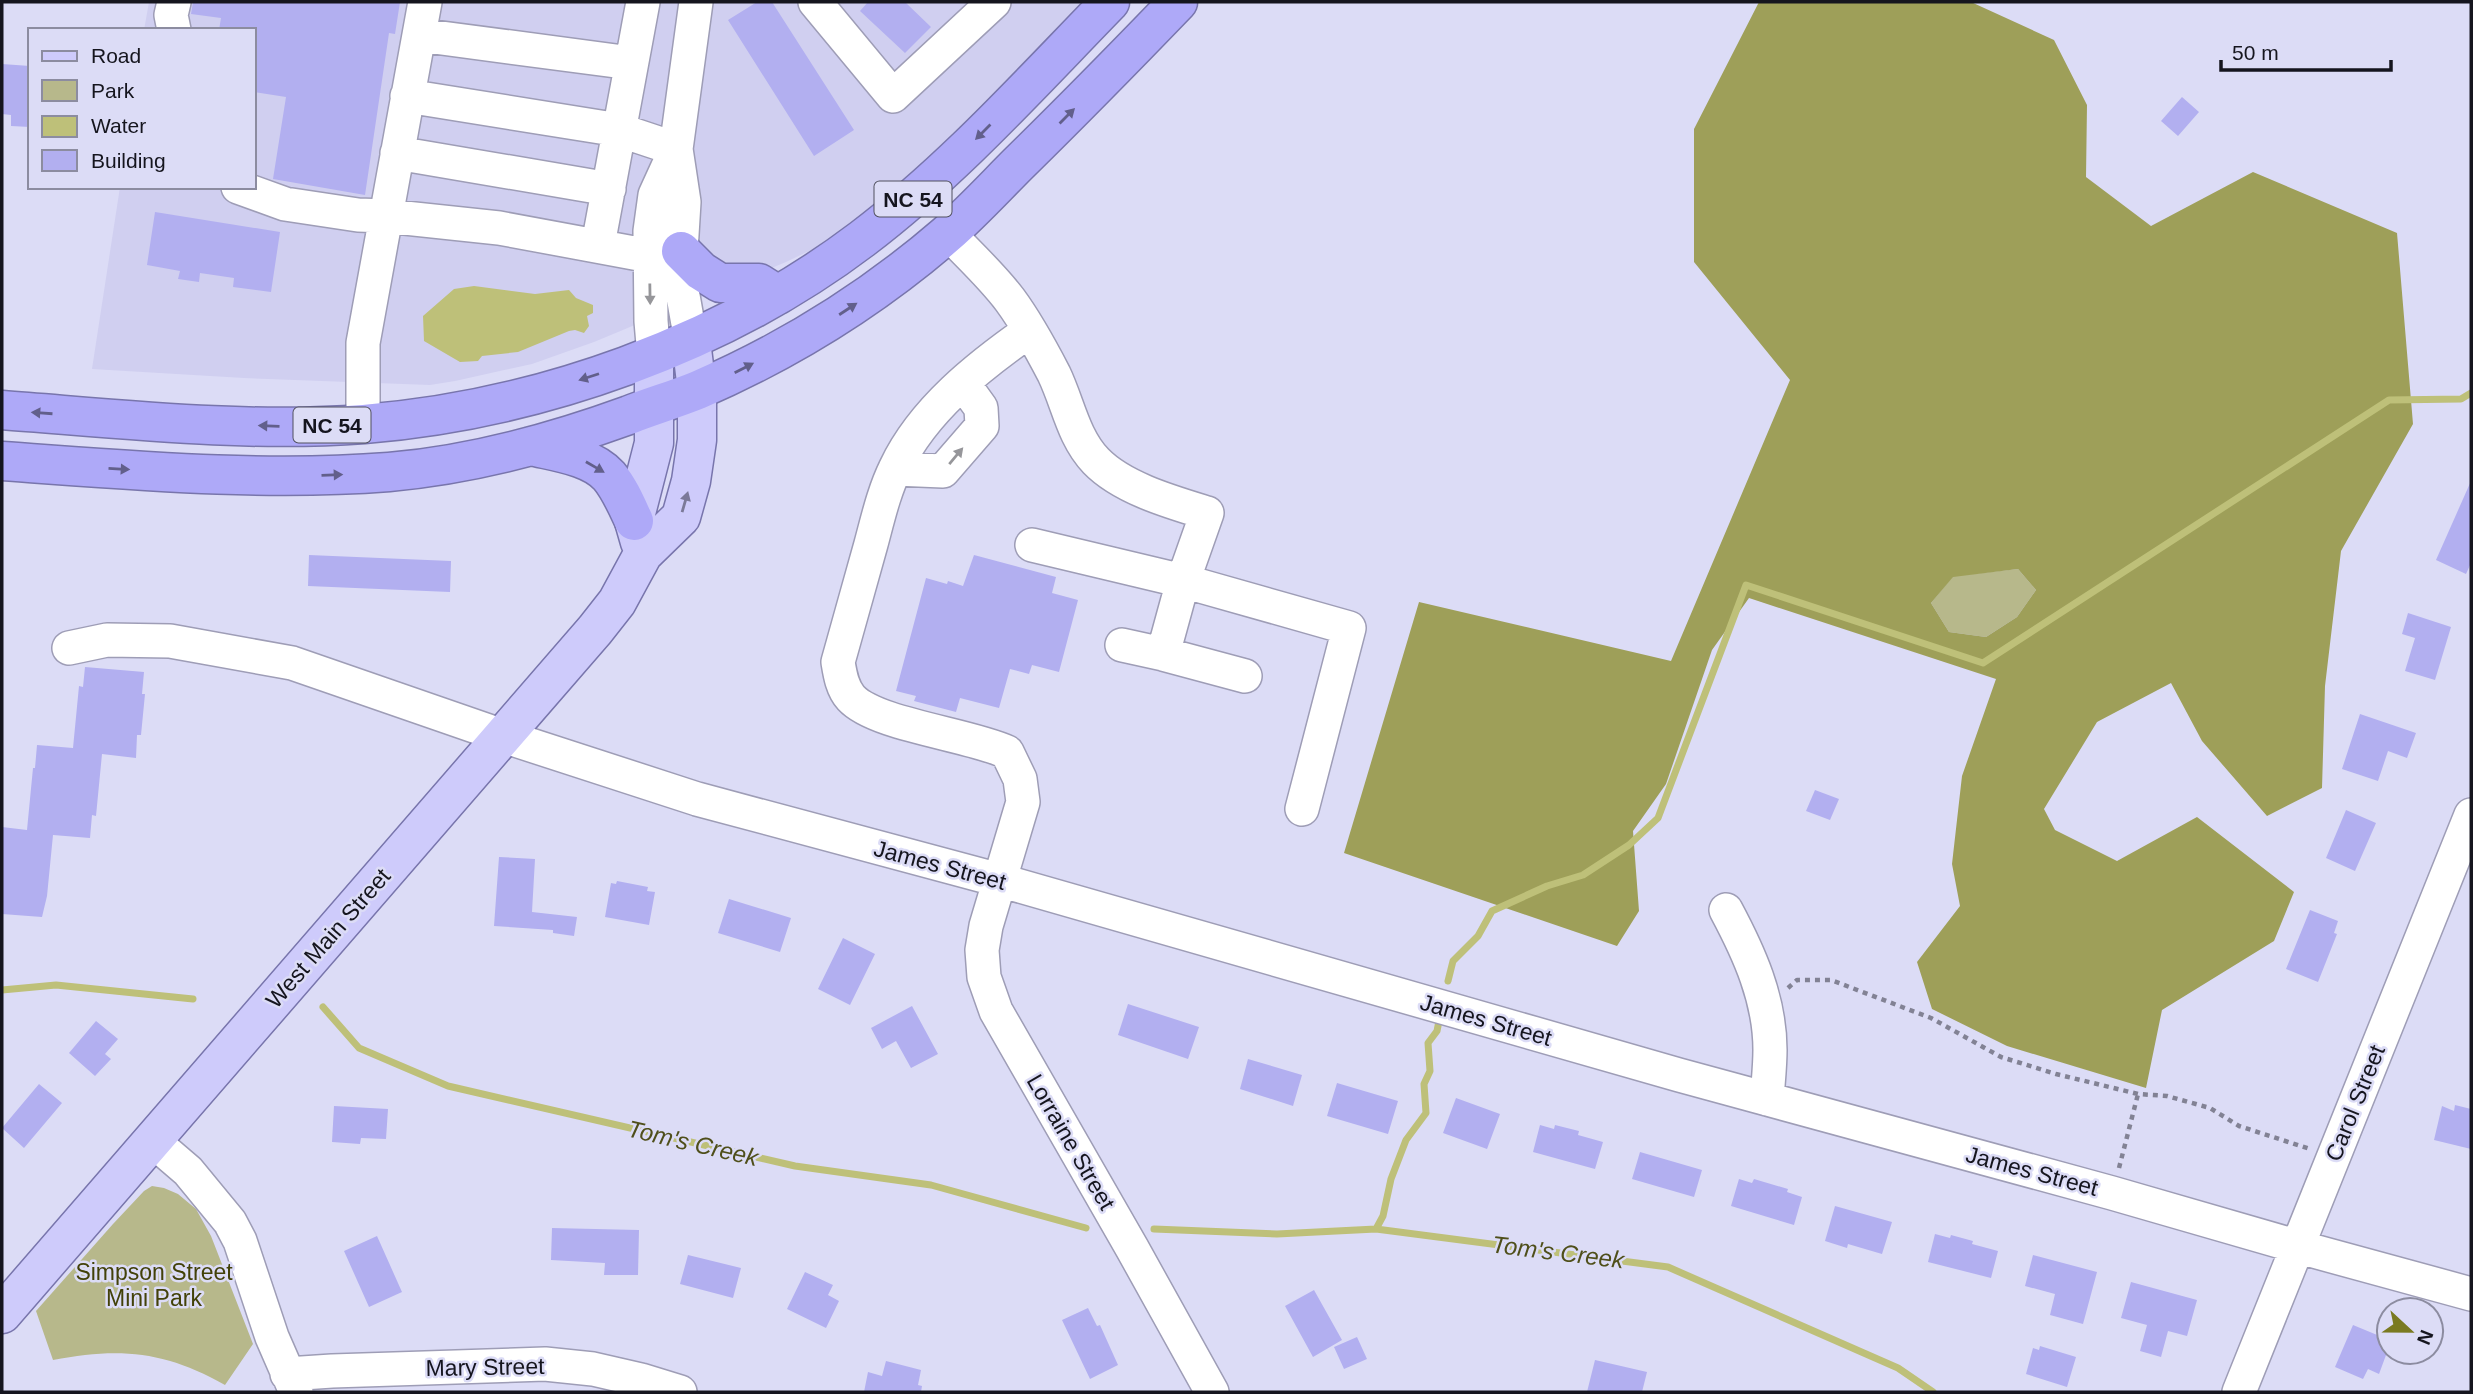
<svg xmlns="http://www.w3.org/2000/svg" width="2473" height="1394" font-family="Helvetica,sans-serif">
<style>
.built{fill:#d0cff0}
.green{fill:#b7b88b}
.forest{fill:#9e9f59;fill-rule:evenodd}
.water{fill:#bec079}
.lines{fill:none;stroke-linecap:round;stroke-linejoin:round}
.stream{stroke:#bec079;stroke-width:7}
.building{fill:#b2aff0}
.minor-casing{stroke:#9e9db6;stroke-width:36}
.major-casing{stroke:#7875ac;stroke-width:41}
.highway-casing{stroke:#7875ac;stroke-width:41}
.path{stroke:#828294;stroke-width:4.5;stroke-dasharray:5 5;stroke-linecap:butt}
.minor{stroke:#fff;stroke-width:33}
.major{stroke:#cecbfb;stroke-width:38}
.highway{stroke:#aea9f8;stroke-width:38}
.oneway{fill:#625f8b}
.oneway2{fill:#96969a}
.oneway3{fill:#7b7998}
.labels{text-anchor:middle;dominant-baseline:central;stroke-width:5;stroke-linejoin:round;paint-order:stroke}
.shield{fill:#dcdcf6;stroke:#51515f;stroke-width:2}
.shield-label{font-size:21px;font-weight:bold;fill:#15151e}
.street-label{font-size:23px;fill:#15151e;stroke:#dcdcf6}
.park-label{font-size:23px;fill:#424109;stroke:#dcdcf6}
.water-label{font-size:24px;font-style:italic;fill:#4f4f1a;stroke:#dcdcf6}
</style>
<rect width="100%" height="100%" fill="#dcdcf6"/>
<path class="built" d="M149,2H1084L921,165L832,240L786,262L594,342L532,364L455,381L430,385L244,378L92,369L120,187H254V30H144Z"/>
<path class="green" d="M2018,569L2036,590L2017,617L1986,637L1949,632L1931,603L1953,576Z
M152,1186L164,1188L178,1194L196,1209L211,1236L253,1344L225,1385C166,1351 119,1347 53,1360L36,1311L113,1224L144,1191Z"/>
<path class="forest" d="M1759,2H1971L2054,40L2087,105L2086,177L2151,226L2253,172L2397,233L2413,424L2341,551L2325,686L2322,788L2267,816L2202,741L2171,683L2097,722L2044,809L2055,830L2117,861L2197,817L2294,892L2274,941L2162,1010L2146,1088L2007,1046L1932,1009L1917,962L1960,906L1952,864L1962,776L1996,679L1749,598L1712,650L1666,784L1633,831L1639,911L1617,946L1344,853L1419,602L1671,661L1790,380L1694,262V129ZM2018,569L2036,590L2017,617L1986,637L1949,632L1931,603L1953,577Z"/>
<path class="water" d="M474,286L535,294L569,290L576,298L593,305V313L587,316L589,326L584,333L575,330L569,331L518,352L482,356L478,361L460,362L424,341L423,316L454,289Z"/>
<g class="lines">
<path class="stream" d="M1448,981L1453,961L1478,936L1492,911L1547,886L1583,875L1629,845L1658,818L1746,585L1983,663L2389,400L2461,399L2471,393
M2,990L56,985L193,999
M323,1007L359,1048L448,1086L795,1166L931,1185L1086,1228
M1154,1229L1277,1234L1376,1229L1668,1267L1898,1368L1933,1392
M1376,1229L1383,1216L1391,1179L1406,1140L1426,1113L1424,1084L1430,1071L1428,1043L1437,1031L1439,1021"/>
</g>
<path class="building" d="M193,2H400L395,34L389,33L365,195L273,179L286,97L254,92V30H219L221,18L191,14Z
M757,2H772L854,130L814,156L728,20Z
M868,2H905L931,27L905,53L860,11Z
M2,64L30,66V127L11,126V115L2,114Z
M2182,97L2199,112L2178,136L2161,121Z
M155,212L280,232L271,292L233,287L234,278L200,273L199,282L178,279L180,271L147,265Z
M2471,481V563L2466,574L2436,560Z
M309,555L451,561L450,592L308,586Z
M974,555L1056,577L1052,593L1078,600L1059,672L1032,665L1029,674L1010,669L999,708L960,698L956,712L914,701L916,696L896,691L926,578L947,584L948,581L963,586Z
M2408,613L2451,627L2435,680L2405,671L2415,638L2402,634Z
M85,667L144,672L142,694H145L141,735H137L136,758L102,754L96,816L92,815L90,838L53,835L47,896L42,917L2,914V827L27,830L33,768H35L37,745L73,748L79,686L83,687Z
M2360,714L2416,733L2407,758L2388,751L2378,781L2342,769Z
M1815,790L1839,799L1830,820L1806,811Z
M2346,810L2376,823L2355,871L2326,858Z
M499,857L535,859L532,912L577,917L574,936L553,933V930L494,926Z
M617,881L648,887L647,891L655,892L649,925L605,917L611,883L616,884Z
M729,899L791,918L780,952L718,933Z
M2310,910L2338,921L2334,933L2337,934L2318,982L2286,969Z
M843,938L875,954L850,1005L818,989Z
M1128,1004L1199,1027L1188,1059L1118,1035Z
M912,1006L938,1054L911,1068L896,1041L882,1049L871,1028Z
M96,1021L118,1039L105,1054L111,1059L95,1076L69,1053Z
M1248,1059L1302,1075L1293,1106L1240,1089Z
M1337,1083L1398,1101L1388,1134L1327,1116Z
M39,1084L62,1103L24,1148L2,1128Z
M1456,1098L1500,1114L1487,1149L1443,1133Z
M2455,1105L2471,1109V1149L2434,1140L2442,1106L2454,1111Z
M334,1106L388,1109L386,1139L361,1138L360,1144L332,1142Z
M1540,1125L1554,1129L1555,1125L1579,1131L1578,1135L1603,1142L1595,1169L1533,1152Z
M1640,1152L1702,1170L1694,1197L1632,1179Z
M1739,1179L1752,1183L1754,1179L1788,1189L1787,1192L1802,1197L1794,1225L1731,1206Z
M1835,1206L1892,1222L1882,1254L1848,1244L1847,1248L1825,1241Z
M552,1228L639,1230L638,1275H604L605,1263L551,1260Z
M1935,1234L1950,1238L1951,1235L1973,1241L1972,1244L1998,1251L1991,1278L1928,1262Z
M377,1236L402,1292L369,1307L344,1251Z
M688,1255L741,1268L733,1298L680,1284Z
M2033,1255L2097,1272L2083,1324L2050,1315L2055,1294L2025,1286Z
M805,1272L833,1285L828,1295L839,1301L826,1328L787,1309Z
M2131,1282L2197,1300L2187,1336L2168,1331L2161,1357L2140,1351L2147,1325L2121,1318Z
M1314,1290L1342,1340L1313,1357L1285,1306Z
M1088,1308L1097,1326L1100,1325L1118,1365L1090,1379L1062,1320Z
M2353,1325L2382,1337L2379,1343L2389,1347L2379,1374L2368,1369L2363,1379L2335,1367Z
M1357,1337L1367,1359L1344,1369L1334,1347Z
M2040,1346L2076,1357L2067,1387L2026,1374L2033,1348L2039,1350Z
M1595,1360L1647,1372L1642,1392H1587Z
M886,1361L921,1370L918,1385L922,1386L921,1392H864L868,1372L882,1376Z"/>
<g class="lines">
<g class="minor-casing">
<path id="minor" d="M174,2L171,15L174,30
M815,2L893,96L994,2
M419,35L631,63
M407,96L619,130L676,149
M397,153L609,189
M238,187L285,204L358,215L386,216L499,228L650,256
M948,233C969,255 992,276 1010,300C1027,323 1041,349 1054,374C1068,403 1073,437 1096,461C1122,488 1171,502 1207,513L1183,581L1349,628L1302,809
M598,245L643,2
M1029,331C979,366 923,410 896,467C884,491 878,518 871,544C860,583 849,623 838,662C840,674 842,688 851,698C876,725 968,734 1007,752L1020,779L1023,802L986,926L982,950L984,977L996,1011L1132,1248L1212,1392
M691,341L682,290L681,251L684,202L676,149L696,2
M654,356L651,321L650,231L655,195L676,149
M363,424V343L425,2
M895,469L943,471L982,426L981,408L963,383
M1032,545L1183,581L1163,654L1245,676
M1122,645L1163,654
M69,648L107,640L170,641L292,663L503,736L697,799L999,880L1679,1075L2112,1193L2299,1247L2471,1294
M1726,910C1749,953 1770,999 1770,1050C1770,1066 1768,1083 1767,1099
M153,1141L188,1171L230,1222L240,1241L272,1337L296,1392
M287,1374L332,1371L545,1364L593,1369L641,1380L680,1392
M2239,1392L2471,815"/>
</g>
<g class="major-casing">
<path id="major" d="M640,542L634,521L654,443V356
M2,1314L595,630L617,602L643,554L681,517L691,481L697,440V390L691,341"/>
</g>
<g class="highway-casing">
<path id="highway" d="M681,251L701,271L720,283H759L778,295
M2,410C121,419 244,433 364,424C538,410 722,345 862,239C953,170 1030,84 1110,2
M531,446C556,452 591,456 609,476C620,489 627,506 634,521
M2,461C130,470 260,482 389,472C471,465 552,443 629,415C652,406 676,399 698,390C788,351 873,298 947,234C972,212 995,187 1018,164C1072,111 1125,57 1178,2"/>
</g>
<path class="path" d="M1788,988L1797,980H1831L1931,1018L2001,1057L2056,1074L2138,1094L2167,1096L2210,1108L2239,1126L2310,1149
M2119,1168L2138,1094"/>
<use href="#minor" class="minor"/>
<use href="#major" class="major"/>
<use href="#highway" class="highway"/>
</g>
<defs><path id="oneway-solid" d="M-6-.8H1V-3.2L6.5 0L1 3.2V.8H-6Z" transform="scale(1.75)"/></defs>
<g class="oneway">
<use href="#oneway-solid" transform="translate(1067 116) rotate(-45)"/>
<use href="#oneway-solid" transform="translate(983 132) rotate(135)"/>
<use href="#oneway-solid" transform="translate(848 309) rotate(-33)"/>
<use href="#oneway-solid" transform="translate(744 368) rotate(-27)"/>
<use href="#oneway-solid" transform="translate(589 377) rotate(162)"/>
<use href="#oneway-solid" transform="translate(42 413) rotate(-176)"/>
<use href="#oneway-solid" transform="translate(269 426) rotate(-178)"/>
<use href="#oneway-solid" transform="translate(595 467) rotate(30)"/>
<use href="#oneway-solid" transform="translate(119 469) rotate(3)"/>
<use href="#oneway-solid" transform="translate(332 475) rotate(-2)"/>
</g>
<g class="oneway2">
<use href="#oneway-solid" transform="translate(650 294) rotate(89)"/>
<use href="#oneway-solid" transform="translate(956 456) rotate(-50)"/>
</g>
<use class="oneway3" href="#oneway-solid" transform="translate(685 502) rotate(-74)"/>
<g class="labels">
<g class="shield">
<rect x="874.5" y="181.5" width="77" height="35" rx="5"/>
<rect x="293.5" y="407.5" width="77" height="35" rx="5"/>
</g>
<g class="shield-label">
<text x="913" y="199">NC 54</text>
<text x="332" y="425">NC 54</text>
</g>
<g class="street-label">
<text transform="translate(940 865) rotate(15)">James Street</text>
<text transform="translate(328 938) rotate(-49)">West Main Street</text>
<text transform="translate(1486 1020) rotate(16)">James Street</text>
<text transform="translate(2355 1103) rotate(-68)">Carol Street</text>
<text transform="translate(1071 1142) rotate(60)">Lorraine Street</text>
<text transform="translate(2032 1171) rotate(15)">James Street</text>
<text transform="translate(485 1367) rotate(-1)">Mary Street</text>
</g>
<g class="park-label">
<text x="154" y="1272">Simpson Street<tspan x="154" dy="26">Mini Park</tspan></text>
</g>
<g class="water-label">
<text transform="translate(693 1143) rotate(13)">Tom's Creek</text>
<text transform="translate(1558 1252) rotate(7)">Tom's Creek</text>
</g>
</g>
<rect width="2473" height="1394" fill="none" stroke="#15151e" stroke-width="7"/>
<rect x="28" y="28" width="228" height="161" fill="#dcdcf6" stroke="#8c8ca0" stroke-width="2"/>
<rect x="42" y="51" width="35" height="10" fill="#cecbfb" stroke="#8c8ca0" stroke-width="2"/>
<text x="91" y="63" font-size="21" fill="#15151e">Road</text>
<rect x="42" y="80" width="35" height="21" fill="#b7b88b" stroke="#8c8ca0" stroke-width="2"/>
<text x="91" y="98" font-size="21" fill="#15151e">Park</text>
<rect x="42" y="116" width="35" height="21" fill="#bec079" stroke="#8c8ca0" stroke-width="2"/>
<text x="91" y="133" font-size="21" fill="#15151e">Water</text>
<rect x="42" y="150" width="35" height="21" fill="#b2aff0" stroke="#8c8ca0" stroke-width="2"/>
<text x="91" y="168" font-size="21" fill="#15151e">Building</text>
<g transform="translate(2410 1331) rotate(112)"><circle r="33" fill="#dcdcf6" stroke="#8c8ca0" stroke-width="2"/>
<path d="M0-5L12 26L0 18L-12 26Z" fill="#7a7a21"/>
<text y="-10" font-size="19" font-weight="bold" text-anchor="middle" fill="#15151e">N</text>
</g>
<path d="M2221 60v10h170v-10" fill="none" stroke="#15151e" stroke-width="3.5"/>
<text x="2232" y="60" font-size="21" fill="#15151e" stroke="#dcdcf6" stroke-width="5" paint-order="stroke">50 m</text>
</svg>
